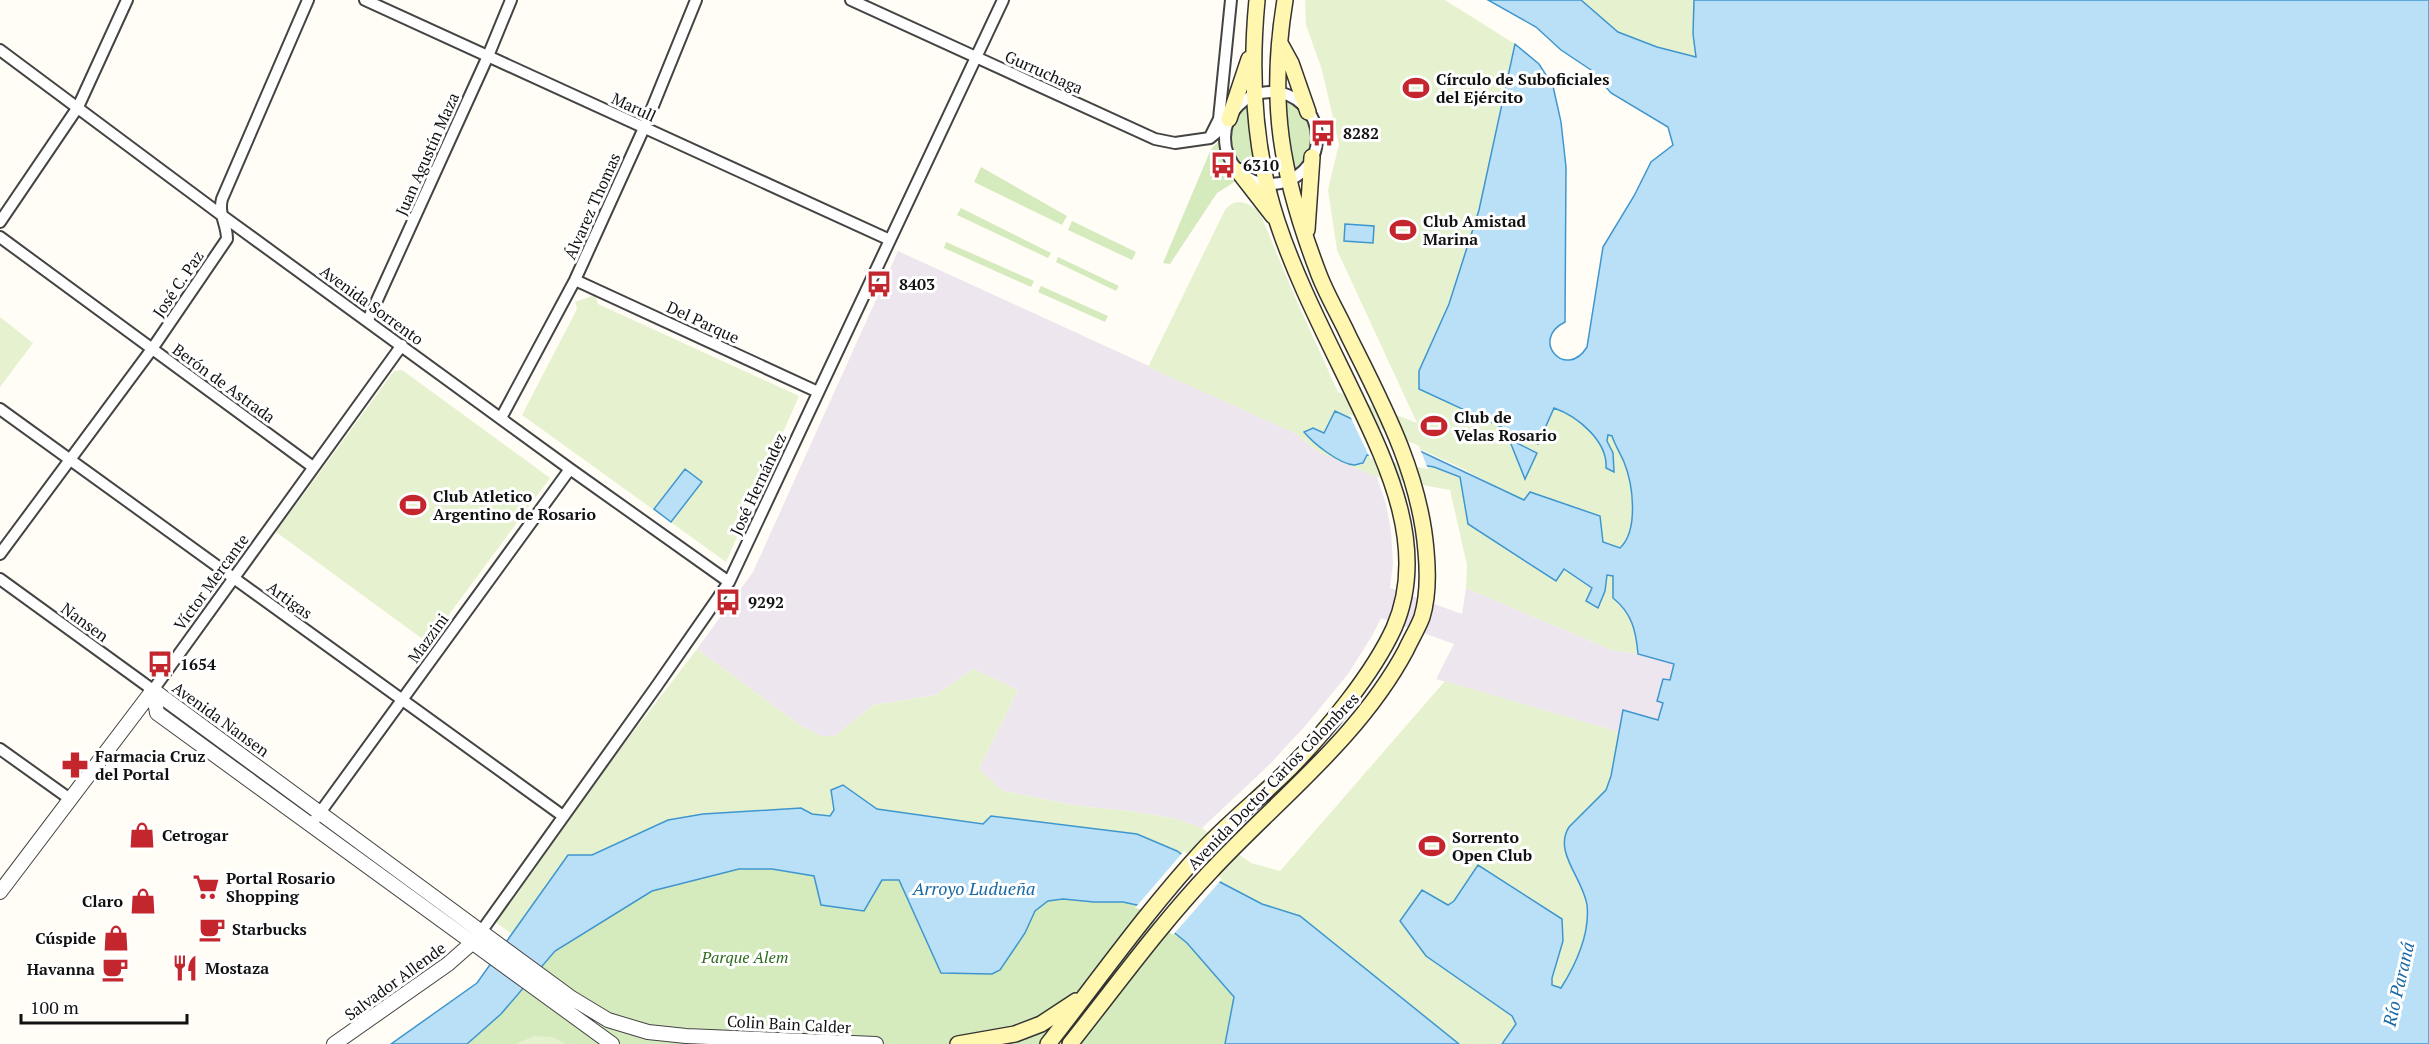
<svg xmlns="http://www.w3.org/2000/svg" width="2429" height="1044" font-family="'PT Serif',serif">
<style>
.industrial{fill:#eee6ef}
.green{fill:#d5ebbd}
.pitch{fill:#e6f2cf}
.water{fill:#b9e0f7;stroke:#3f96cf;stroke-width:1.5}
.pier{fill:#fffdf5}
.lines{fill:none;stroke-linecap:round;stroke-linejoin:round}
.minor-casing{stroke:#444;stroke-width:14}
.tertiary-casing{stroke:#444;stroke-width:16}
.secondary-casing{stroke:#333;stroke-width:18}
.minor{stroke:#fff;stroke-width:10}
.tertiary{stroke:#fff;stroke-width:14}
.secondary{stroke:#fff6b0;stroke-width:15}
.labels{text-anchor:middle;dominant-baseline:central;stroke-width:6;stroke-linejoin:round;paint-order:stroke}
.street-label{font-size:16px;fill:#111;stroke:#fff}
.poi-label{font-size:16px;font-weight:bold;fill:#111;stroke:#fff;text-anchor:start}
.park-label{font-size:16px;font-style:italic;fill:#2f6b1f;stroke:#fff}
.water-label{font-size:18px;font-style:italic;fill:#1768a6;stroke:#fff}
</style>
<rect width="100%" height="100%" fill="#fffdf5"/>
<path class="industrial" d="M898,251L1295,433L1317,451L1377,477L1386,504L1391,531L1393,564L1390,588L1462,614L1466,588L1612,650L1638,654L1674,664L1669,681L1663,679L1657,700L1663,702L1658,720L1624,710L1619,732L1436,679L1454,644L1381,618L1372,636L1348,674L1306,725L1269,765L1202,828L1177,819L1130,811L1079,806L1003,791L979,769L1018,690L973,669L936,695L873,705L835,736H821L801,726L697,649L753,572Z"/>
<path class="green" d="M1285,100C1293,101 1300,106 1304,113C1318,134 1312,154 1295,171Z
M1250,101L1261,179C1225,164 1221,126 1250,101Z
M1219,141L1227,165L1237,178L1233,183L1217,193L1170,264L1163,263L1211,149Z
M981,167L1067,216L1062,225L974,182Z
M961,208L1051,253L1048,258L957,215Z
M1072,221L1136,252L1132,260L1068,230Z
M946,242L1034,281L1031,287L944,248Z
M1058,257L1119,286L1116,291L1056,262Z
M1041,286L1108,316L1105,322L1038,292Z
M739,868L772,869L814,876L899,880L1025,933L1035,911L1048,901L1063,899L1094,902H1123L1141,906L1187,943L1234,998L1300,1044H467L501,1014L555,951L652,891Z"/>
<path class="pitch" d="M1305,0H1445L1515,44L1479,210L1449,304L1419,371L1538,444L1554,407C1577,416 1607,441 1606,468L1613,453L1607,441L1608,435L1612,436C1615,445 1620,453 1624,462C1634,484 1639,530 1620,548L1603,542L1455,465L1335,411L1324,434L1310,439L1333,456L1353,465L1367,455L1434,467L1460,477L1468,524L1556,581L1564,569L1592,588L1597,608L1605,591L1607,575L1613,576V598C1632,613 1636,631 1638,654L1612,650L1466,588L1467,565L1450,490L1377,477L1355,468L1317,451L1295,433L1148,367L1225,210C1236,197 1246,202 1259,211L1295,297L1338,392L1417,423L1337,250L1328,190L1339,144L1322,70L1306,25Z
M1581,0H1694L1693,34L1696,57L1657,47L1618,32Z
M595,295L598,304L799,396L726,562L522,415L577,309L575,302Z
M0,317L33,343L0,387Z
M402,370L550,478L428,643L276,532L394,371Z
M697,649L801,726L822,736H835L873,705L936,695L973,669L1018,690L979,769L1003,791L1079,806L1130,811L1177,819L1202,828L1251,863L1280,871L1445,681L1619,732C1616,750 1615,775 1606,791C1598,803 1570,820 1568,831C1563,862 1573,861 1582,887C1595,921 1579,959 1561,988L1552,985V978L1563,941L1478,866L1454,901L1448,905L1426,956L1512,1016L1516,1024L1502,1044H1459L1300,916L1262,904L1220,882L991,816L984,824L877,809L843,785L831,791L834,810L830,816L812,814L801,808L668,820L592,855H568L512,934L495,922L572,812Z
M534,1036L553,1037L566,1044H516Z"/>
<path class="water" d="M1488,0H1581L1618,32L1657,47L1696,57L1693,34L1694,0H2429V1044H1502L1516,1024L1512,1016L1426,956L1400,921L1422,890L1448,905L1454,901L1478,865L1562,919L1563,941L1552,978V985L1561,988C1576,964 1590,933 1587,905C1583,878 1553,852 1569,827L1606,790L1611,776L1623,710L1658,720L1663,703L1657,701L1663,679L1670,680L1674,664L1638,654C1636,631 1632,613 1613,598V576L1607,575L1605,591L1598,608L1586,601L1592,588L1564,569L1556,581L1468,524L1460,477L1434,467L1367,455L1363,463C1360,463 1357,465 1354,465C1339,464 1313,443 1304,432L1313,428L1324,433L1335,411L1524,500L1530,492L1600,516L1603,542L1620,548C1639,530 1633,484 1624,462C1620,453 1615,445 1612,436L1608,435L1607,441L1613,453L1614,472L1606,468C1608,441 1577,416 1554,408L1538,444L1419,389V371L1449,304L1479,210L1515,44L1539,64L1553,86L1561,122L1566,167L1565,322C1529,340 1566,381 1587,347L1603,247L1634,196L1651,162L1673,145L1668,127L1611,93L1591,70L1561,50L1536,27Z
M1345,224L1374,226L1373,243L1344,241Z
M1509,439L1537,453L1525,479Z
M685,469L702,482L671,522L654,509Z
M843,785L877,809L983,824L991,816L1137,834L1177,851L1220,882L1262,904L1300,916L1459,1044H1225L1234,997L1187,943L1141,906L1123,902H1094L1063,899L1048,901L1035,911L1025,933L1000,970L992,974L941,973L899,880H882L864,911L821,905L814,876L772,869H739L652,891L555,951L501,1014L467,1044H391L477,983L568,855H592L668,820L703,814L801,808L812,814L830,816L834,810L831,790Z"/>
<path class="pier" d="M1349,414L1419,446L1428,469L1370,458Z
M1184,851L1222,879L1173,935L1140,909L1135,908Z"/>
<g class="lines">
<g class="minor-casing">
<path id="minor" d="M365,0L890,240
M851,0L1155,139L1175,143L1210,138L1227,124
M0,50L220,214L570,469L729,582
M1225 138a46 46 0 1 1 92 0a46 46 0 1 1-92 0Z
M1211,135L1219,119L1231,0
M0,222L78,107L127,0
M0,237L313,467
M575,280L818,392
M368,320L488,56L511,0
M0,409L563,816
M501,418L575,280L644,128L696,0
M0,554L152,349L227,239C227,224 218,214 222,199L308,0
M0,579L153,690L402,345
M0,749L70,799
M311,825L570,469
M478,936L656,687L729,582L1003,0"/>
</g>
<g class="tertiary-casing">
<path id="tertiary" d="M153,690L570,997L608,1020L648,1032L686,1036L876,1044
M153,690L157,713L612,1044
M0,892L153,690
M334,1044L448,964L473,942"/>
</g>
<g class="secondary-casing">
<path id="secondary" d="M1280,43L1291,63L1308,112
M1229,119L1249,59
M1238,171L1273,216
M1307,230L1312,157
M958,1044L1015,1034L1041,1024L1076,1001
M1048,1044C1099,979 1146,912 1202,851C1230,821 1262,796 1290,768C1326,731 1373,674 1394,628C1428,550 1389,468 1355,397C1328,340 1297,282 1277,221C1254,151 1250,73 1257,0
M1070,1044C1116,986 1160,925 1211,871C1278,799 1359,738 1406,650C1411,639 1418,628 1422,617C1428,597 1428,572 1426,551C1420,474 1383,405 1349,337C1339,315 1326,294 1318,272C1281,175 1268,103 1285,0"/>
</g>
<use href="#minor" class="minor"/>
<use href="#tertiary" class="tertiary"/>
<use href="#secondary" class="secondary"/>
</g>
<defs>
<g id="stadium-bare" transform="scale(2.07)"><path d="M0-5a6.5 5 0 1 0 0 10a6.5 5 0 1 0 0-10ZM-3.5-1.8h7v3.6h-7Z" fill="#c4262e" stroke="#fff" stroke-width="2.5" paint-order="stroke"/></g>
<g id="bus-bare" transform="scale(2.07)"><path d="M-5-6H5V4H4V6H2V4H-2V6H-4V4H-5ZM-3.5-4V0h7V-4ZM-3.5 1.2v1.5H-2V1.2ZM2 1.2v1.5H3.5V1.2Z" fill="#c4262e" stroke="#fff" stroke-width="2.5" paint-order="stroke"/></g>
<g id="pharmacy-bare" transform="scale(2.07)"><path d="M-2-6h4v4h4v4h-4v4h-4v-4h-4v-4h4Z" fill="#c4262e" stroke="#fff" stroke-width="2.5" paint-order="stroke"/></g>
<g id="shop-bare" transform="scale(2.07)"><path d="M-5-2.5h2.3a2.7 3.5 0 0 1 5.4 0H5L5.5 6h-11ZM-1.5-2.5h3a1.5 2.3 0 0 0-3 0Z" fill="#c4262e" stroke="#fff" stroke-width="2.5" paint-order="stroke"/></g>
<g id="supermarket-bare" transform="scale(2.07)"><path d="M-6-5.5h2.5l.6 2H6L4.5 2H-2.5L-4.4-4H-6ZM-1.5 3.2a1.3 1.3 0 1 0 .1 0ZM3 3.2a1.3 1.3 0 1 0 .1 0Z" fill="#c4262e" stroke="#fff" stroke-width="2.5" paint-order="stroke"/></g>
<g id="cafe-bare" transform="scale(2.07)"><path d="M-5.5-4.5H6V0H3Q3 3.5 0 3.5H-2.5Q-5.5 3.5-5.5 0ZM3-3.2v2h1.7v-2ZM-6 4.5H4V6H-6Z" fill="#c4262e" stroke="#fff" stroke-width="2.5" paint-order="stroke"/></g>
<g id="restaurant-bare" transform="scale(2.07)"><path d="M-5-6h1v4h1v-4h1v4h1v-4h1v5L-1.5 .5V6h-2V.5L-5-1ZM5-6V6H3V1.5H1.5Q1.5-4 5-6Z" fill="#c4262e" stroke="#fff" stroke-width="2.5" paint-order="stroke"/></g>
</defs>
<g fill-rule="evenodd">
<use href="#stadium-bare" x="1416" y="88"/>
<use href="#bus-bare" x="1323" y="133"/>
<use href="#bus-bare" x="1223" y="165"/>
<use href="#stadium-bare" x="1403" y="230"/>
<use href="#bus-bare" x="879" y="284"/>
<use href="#stadium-bare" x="1434" y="426"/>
<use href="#stadium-bare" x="413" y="505"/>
<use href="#bus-bare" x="728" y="602"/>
<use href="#bus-bare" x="160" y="664"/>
<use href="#pharmacy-bare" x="75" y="765"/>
<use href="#shop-bare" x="142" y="835"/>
<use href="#stadium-bare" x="1432" y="846"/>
<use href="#supermarket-bare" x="206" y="887"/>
<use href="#shop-bare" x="143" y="901"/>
<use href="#cafe-bare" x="212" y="929"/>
<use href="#shop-bare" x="116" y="938"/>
<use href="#restaurant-bare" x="185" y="968"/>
<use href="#cafe-bare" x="115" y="969"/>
</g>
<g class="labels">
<g class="street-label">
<text transform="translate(1044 72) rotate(24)">Gurruchaga</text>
<text transform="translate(634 107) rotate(25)">Marull</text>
<text transform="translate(427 154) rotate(-66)">Juan Agustín Maza</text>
<text transform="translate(592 206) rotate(-66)">Álvarez Thomas</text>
<text transform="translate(178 284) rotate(-56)">José C. Paz</text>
<text transform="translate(372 305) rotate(36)">Avenida Sorrento</text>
<text transform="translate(703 322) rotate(25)">Del Parque</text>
<text transform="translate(224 383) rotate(36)">Berón de Astrada</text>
<text transform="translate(758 484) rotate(-65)">José Hernández</text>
<text transform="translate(211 582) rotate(-54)">Víctor Mercante</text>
<text transform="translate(290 600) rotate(36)">Artigas</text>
<text transform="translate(85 622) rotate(36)">Nansen</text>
<text transform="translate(428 638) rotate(-54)">Mazzini</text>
<text transform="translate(221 719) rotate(36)">Avenida Nansen</text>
<text transform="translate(1273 781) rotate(-46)">Avenida Doctor Carlos Colombres</text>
<text transform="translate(395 981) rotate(-36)">Salvador Allende</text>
<text transform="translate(789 1024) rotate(3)">Colin Bain Calder</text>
</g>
<g class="poi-label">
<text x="1436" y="79">Círculo de Suboficiales<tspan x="1436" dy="18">del Ejército</tspan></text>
<text x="1343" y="133">8282</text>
<text x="1243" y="165">6310</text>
<text x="1423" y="221">Club Amistad<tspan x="1423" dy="18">Marina</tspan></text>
<text x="899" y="284">8403</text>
<text x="1454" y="417">Club de<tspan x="1454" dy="18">Velas Rosario</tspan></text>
<text x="433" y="496">Club Atletico<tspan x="433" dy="18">Argentino de Rosario</tspan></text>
<text x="748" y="602">9292</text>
<text x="180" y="664">1654</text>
<text x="95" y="756">Farmacia Cruz<tspan x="95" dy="18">del Portal</tspan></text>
<text x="162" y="835">Cetrogar</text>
<text x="1452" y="837">Sorrento<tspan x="1452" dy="18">Open Club</tspan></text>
<text x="226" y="878">Portal Rosario<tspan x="226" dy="18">Shopping</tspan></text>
<text x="123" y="901" text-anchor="end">Claro</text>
<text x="232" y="929">Starbucks</text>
<text x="96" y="938" text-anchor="end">Cúspide</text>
<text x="205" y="968">Mostaza</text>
<text x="95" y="969" text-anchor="end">Havanna</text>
</g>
<g class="park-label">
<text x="745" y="957">Parque Alem</text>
</g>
<g class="water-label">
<text x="974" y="888">Arroyo Ludueña</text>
<text transform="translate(2398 984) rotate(-77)">Río Paraná</text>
</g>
</g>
<path d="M21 1014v9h166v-9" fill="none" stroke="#111111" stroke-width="3"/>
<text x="30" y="1014" font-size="18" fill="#111111" stroke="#ffffff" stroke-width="4.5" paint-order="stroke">100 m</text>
</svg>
